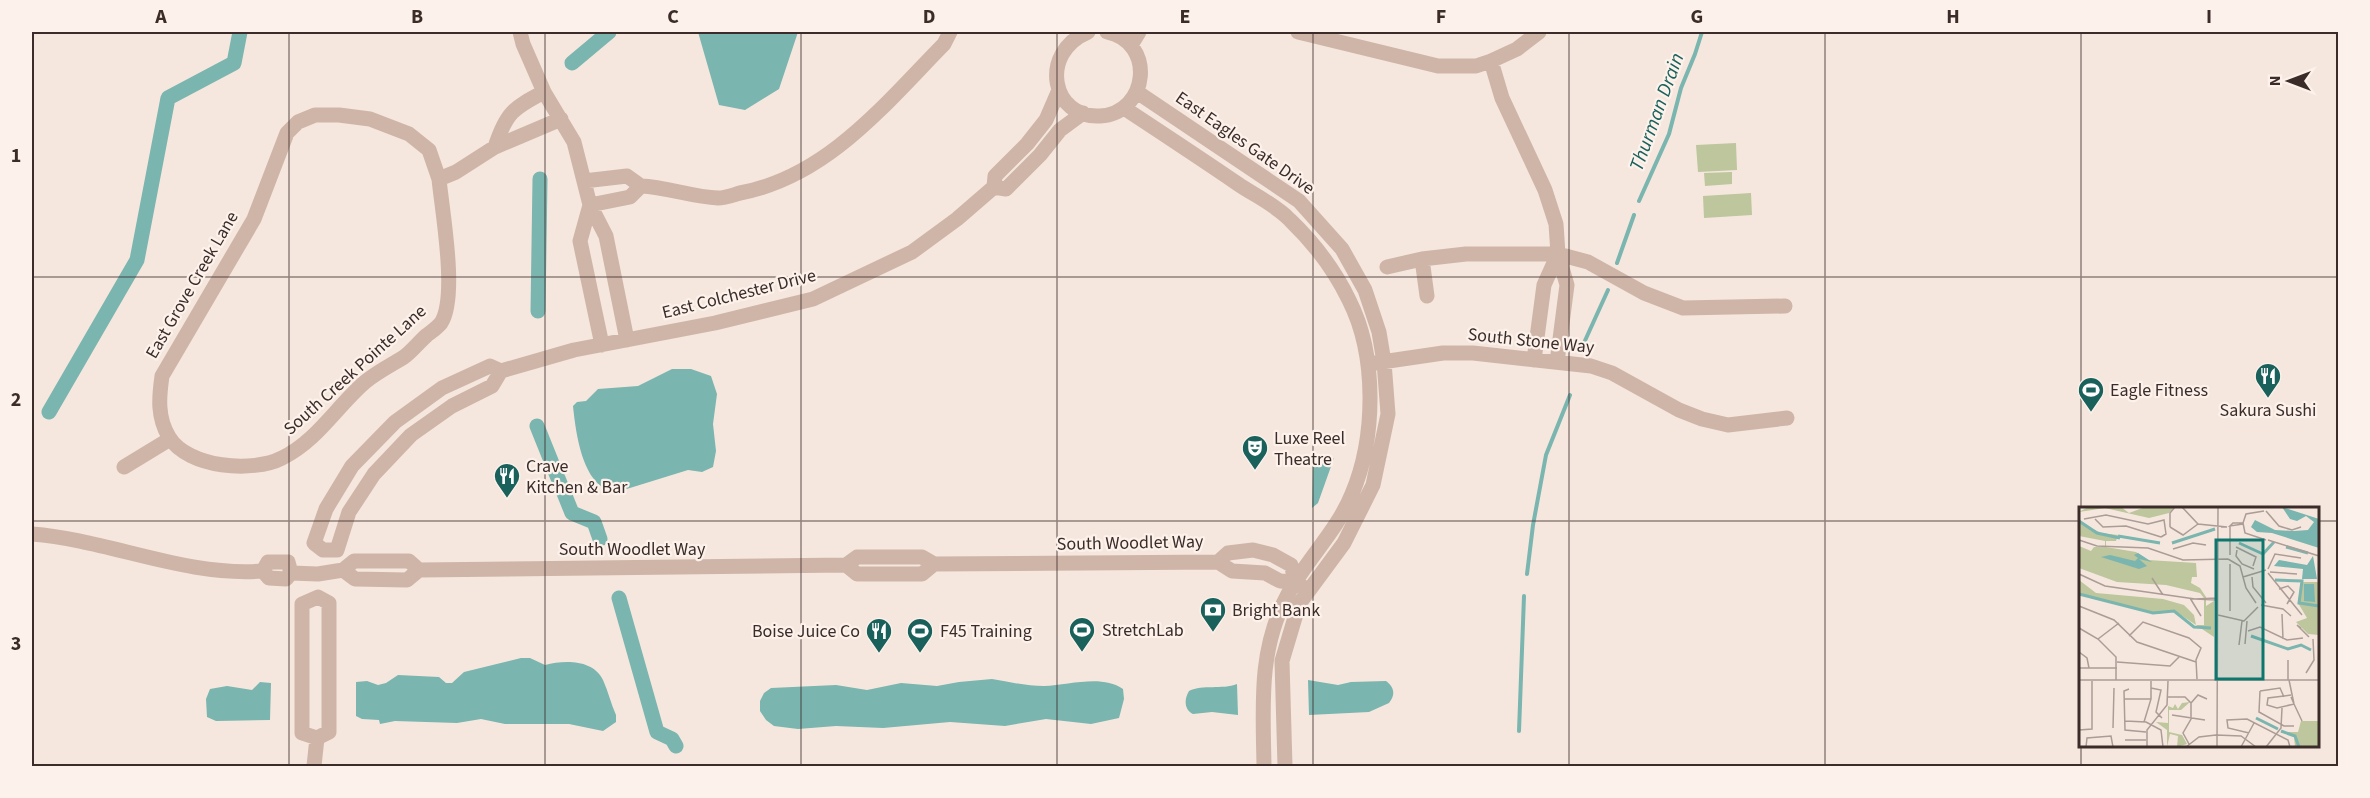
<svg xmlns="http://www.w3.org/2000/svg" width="2370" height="798" font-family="'Source Sans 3',sans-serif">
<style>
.green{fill:#bdc69c}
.water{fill:#7ab5af}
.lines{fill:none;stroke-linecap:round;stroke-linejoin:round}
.stream{stroke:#7ab5af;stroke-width:4}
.canal{stroke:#7ab5af;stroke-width:15}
.minor{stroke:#cfb5a8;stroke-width:15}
.grid{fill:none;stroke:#3b2c29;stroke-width:1.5;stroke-opacity:0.55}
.labels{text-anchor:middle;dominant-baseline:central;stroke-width:4.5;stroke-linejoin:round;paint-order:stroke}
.street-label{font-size:18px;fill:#3b2c29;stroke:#fcf2eb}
.poi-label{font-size:18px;fill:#3b2c29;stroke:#fcf2eb;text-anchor:start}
.water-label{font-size:20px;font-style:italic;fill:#1a615c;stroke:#fcf2eb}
.inset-river{fill:none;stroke:#7ab5af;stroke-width:3}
.inset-road{fill:none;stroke:#ab9c96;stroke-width:1.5}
.view{fill:#0f766e;fill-opacity:0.15;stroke:#0f766e;stroke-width:3}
.inset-edge{fill:none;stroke:#3b2c29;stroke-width:3}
.neatline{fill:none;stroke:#3b2c29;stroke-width:2}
.grid-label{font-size:20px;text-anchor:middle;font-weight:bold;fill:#3b2c29}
</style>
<rect width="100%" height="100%" fill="#f5e7de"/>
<path class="green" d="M1736,143L1737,170L1698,172L1696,145Z
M1732,172V184L1705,186L1704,173Z
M1751,193L1752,215L1704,218L1703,196Z"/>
<path class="water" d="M698,32H798L779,89L745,110L719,105Z
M672,369H691L711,376L717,394L713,424L716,451L713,467L702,472L688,470L617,492C583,490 576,434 573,406L577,402L586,401L598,389L638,386Z
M1334,458L1318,503L1312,508L1313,462H1326Z
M521,658H530L545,665C564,660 593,659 603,680C608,691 611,704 616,715V722L603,731L569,724H505L481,719L457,723L395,721L380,724L379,720L362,719L356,716V682L367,681L378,685L386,683L398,675L439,677L446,683H452L464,672Z
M992,679C1009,682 1027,686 1044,686C1069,685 1102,674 1123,689L1124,699L1119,718L1091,724L1046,719L1005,726L950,722L883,728L836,726L798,729L774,726L766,720L760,711V701L764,693L771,688L836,685L867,690L901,683L937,686L959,682Z
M1308,680L1338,685L1351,682L1386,681C1394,687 1396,694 1389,703L1369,712L1309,715Z
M260,682L271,683L270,720L216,721L207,717L206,699L210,689L227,686L252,690Z
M1237,684L1238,715L1212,712L1193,714C1184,710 1184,699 1189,691C1203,684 1222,690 1237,684Z"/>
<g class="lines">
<path class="stream" d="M1639,201L1669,134L1681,88L1695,54L1702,32
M1617,263L1634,215
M1583,345L1608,290
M1527,574L1533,525L1546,455L1570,395
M1519,731L1524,596"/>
<path class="canal" d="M572,63L609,32
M538,311L540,179
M49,412L137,260L168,98L234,63L240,32
M537,426L572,513L594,522L600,539
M619,598L657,732L672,739L676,746"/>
<path class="minor" d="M520,32L523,44L544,92L574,142L590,205L606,236L627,340
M1088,32C1038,53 1052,119 1100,116C1149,113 1156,42 1107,32
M1298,32L1438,66H1476L1491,61
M1539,32L1517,49L1491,61L1502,98L1545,190L1556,224L1558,254
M1131,45L1139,32
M544,92C513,108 506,113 495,147L561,119
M1137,92L1299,201L1342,249L1365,290L1379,332L1384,362L1388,414L1373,485L1344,543L1299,604L1282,661L1285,766
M1124,108C1162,133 1200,158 1238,184C1254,195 1276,205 1290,220C1313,242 1335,271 1349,300C1377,355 1376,437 1352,494C1337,531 1307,559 1288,594C1258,649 1263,706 1264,766
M439,179L429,150L409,134L370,119L339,115H315L298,122L287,133L254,219L162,376C159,397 157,417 169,437C188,468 253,473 282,458C317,441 337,406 365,382C377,372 391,365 404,357C412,351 419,342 427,335C431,332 437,328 441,323C458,297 442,211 439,179L456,172L495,147
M584,181L627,176L641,186L630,197L590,205
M641,186C667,187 692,197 718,198C725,198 733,195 740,193C827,177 885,104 944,44L950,32
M994,187L1006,189L1040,155L1060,130L1083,113
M590,205L580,241L602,345
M1422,259L1427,296
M1387,267L1422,259L1466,254H1558L1588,262L1644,293L1683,308L1785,306
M1534,360L1544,285L1558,254L1567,285L1557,362
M1375,363L1443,353H1473L1591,366L1612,373L1679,410L1702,419L1728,425L1787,418
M501,371L492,386L452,406L411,435L374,474L349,512L337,550H323L314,543L326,509L352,466L395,422L442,388L490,366L501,371L574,350L715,323L813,299L912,252L957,219L994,187L995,176L1027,144L1046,120L1059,90
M124,467L170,439
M32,534C109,540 184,577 263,571
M268,562H288L291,573L286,579L269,578L263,571Z
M846,565L857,574H922L934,564
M419,570L846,565L857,557H922L934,564L1218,562
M291,573L318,574L343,570L354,561H409L419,570L407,580L355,579L343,570
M1296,582L1291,565L1273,555L1253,550L1228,553L1218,562L1232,571L1265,573L1280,581L1296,582L1303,587
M318,597L329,603V732L317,738L302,733V604Z
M314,766L317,738"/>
</g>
<path class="grid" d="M289,32V766M545,32V766M801,32V766M1057,32V766M1313,32V766M1569,32V766M1825,32V766M2081,32V508M32,277H2338M32,521H2080M2318,521H2338M2081,746V766"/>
<defs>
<g id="restaurant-pin" transform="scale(1.35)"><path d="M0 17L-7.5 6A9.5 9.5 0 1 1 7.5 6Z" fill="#1a615c" stroke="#fcf2eb"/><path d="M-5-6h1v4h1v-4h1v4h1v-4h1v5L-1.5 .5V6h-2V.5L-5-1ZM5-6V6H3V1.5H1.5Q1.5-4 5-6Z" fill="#fff"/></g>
<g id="stadium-pin" transform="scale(1.35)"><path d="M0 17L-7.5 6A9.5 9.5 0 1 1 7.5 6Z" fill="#1a615c" stroke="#fcf2eb"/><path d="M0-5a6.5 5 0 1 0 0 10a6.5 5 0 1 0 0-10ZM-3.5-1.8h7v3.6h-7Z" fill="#fff"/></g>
<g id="theatre-pin" transform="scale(1.35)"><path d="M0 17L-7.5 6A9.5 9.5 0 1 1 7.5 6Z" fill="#1a615c" stroke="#fcf2eb"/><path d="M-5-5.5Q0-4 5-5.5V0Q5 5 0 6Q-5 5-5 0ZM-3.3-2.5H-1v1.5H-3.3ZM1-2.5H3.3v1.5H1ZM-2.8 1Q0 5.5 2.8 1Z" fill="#fff"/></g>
<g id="bank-pin" transform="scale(1.35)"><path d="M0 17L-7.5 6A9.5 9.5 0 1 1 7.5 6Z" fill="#1a615c" stroke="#fcf2eb"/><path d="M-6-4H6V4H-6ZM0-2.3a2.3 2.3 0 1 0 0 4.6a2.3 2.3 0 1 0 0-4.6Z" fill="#fff"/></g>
</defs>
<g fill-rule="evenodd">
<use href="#restaurant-pin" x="2268" y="376"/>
<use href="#stadium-pin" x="2091" y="390"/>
<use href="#theatre-pin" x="1255" y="448"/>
<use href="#restaurant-pin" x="507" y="476"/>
<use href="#bank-pin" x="1213" y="610"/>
<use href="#stadium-pin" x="1082" y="630"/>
<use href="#restaurant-pin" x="879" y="631"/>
<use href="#stadium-pin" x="920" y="631"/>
</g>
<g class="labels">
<g class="street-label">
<text transform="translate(1245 143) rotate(35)">East Eagles Gate Drive</text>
<text transform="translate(192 285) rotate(-60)">East Grove Creek Lane</text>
<text transform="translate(739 294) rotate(-14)">East Colchester Drive</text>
<text transform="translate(1531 341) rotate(6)">South Stone Way</text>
<text transform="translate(355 370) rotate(-42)">South Creek Pointe Lane</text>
<text transform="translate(1130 543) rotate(-1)">South Woodlet Way</text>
<text x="632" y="549">South Woodlet Way</text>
</g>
<g class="poi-label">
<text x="2110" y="390">Eagle Fitness</text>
<text x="2268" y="410" text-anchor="middle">Sakura Sushi</text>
<text x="1274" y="438">Luxe Reel<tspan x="1274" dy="21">Theatre</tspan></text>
<text x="526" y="466">Crave<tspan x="526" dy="21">Kitchen &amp; Bar</tspan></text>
<text x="1232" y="610">Bright Bank</text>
<text x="1102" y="630">StretchLab</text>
<text x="860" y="631" text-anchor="end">Boise Juice Co</text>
<text x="940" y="631">F45 Training</text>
</g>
<g class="water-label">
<text transform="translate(1657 112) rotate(-70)">Thurman Drain</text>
</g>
</g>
<g transform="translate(2079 507)">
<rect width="240" height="240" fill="#f5e7de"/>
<path d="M9,0H42L50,6L66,0H95L90,6L70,11L26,1L0,5ZM0,15L22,26L39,28L37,34H27V40L57,45L69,53L117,56L118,70H113L112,76L121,81L127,90V99L135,94V130L96,104L78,107L0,87V73L17,86L84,92L105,98L115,108L117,118H125V91L121,86L87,78L38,75L0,61V39L12,44L15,40H26V34L0,29ZM222,75H240V128L229,127L217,115L228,111L219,96ZM111,195L102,203H90V225L103,228L108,237L98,240L99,229L91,227L88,240V223L77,215L89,216V199L94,201L96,197L99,202L103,196ZM222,214H240V240H216L215,230L202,225H219Z" fill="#bdc69c"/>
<path d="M203,0L240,12V41L193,26L178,25L172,20L176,13L196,23L215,24L229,23L235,15L227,9L218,14L211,12ZM59,46L73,55L60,52L68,59L60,62L22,50L31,48L56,54L59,51L55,48ZM234,49L238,72H223L224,62L195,59L200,53L228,58ZM225,77H235L236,95L225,94Z" fill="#7ab5af"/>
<path class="inset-river" d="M0,14L18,26L41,31M39,29L81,36M93,36L136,22M160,36L184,47L195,35M207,40L229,46M196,73L223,74L220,96L240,99M0,87L74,106L95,104L115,120L132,121M172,129L209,142L222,138L232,143M177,211L199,222M202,224L216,229L220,240"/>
<path class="inset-road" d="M103,0L119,17L148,20H142M185,4L167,7L164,16L166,26L187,33M187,4L200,19L213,23L222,20M5,12L27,8L69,17L85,13L87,27L82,30M16,12L24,20L47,19L82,30M164,16H154L151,19L164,17M91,20L104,28L119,17M91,20V6L96,0M0,33L18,39L69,41L104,53L149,52M189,33L240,49M157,40L177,50L174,59M94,42L114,36L127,38M158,43L157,49L163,57L175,62M151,48V19M149,52L161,59L167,81L177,96M151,57V104M189,62L196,47L222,51M191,65L218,67M189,66L223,108M0,67L26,79L116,92M164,70L187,63M173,70L174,80L187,96M73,71L84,88M200,82L209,79L215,85L208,97M111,91L122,109M138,93L116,92L138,91M182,98L204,102L212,109M0,99L35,113L58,135L117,155M203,107L204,132M139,108L165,114L179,100M0,121L19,132L37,150V173M222,121L218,118L230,130M169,124L181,120L208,133L224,131M50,129L64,115L110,131L122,141L117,153L118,172M19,132L40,116M166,137L168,114M160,138L163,114M0,145L8,151L10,161M38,155L91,159L100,150M0,161H38M227,166L235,153L234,132M0,173H240M209,173V153M210,173L215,197L212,190M72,181L82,183L77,205L83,211M50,182L45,184L46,223L67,225M181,184L180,205L205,219H215M181,184L201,181L205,190M212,188L189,191L188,198L198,201L215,197L223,214M89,190H106L112,196M45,192H72M112,196L119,188L128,192M93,208L126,213M46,214L67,215L82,223L84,240M65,215L72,192V174M34,221L35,181M0,223L13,222V174M170,226L149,221L148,213L168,212L209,233L211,240M46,233H67M110,237L104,226L112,212V196M7,240L8,231L32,229L34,240M68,240V223L88,198L89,174M107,240L120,230L137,228L162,229L177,240M138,240L139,0M162,240L175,216M187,240L202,221L203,201"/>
<path class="view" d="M137,33H184V172H137Z"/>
<rect width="240" height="240" class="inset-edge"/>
</g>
<rect width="2370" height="798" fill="none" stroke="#fcf2eb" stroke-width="66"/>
<g transform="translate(2289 81) rotate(270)" stroke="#fcf2eb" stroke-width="4.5" paint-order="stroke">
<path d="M0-4.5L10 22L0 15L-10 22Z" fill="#3b2c29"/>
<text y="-9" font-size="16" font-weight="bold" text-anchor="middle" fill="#3b2c29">N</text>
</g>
<rect x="33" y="33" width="2304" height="732" class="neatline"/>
<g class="grid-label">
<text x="161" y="23">A</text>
<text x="417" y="23">B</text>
<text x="673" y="23">C</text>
<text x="929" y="23">D</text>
<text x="1185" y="23">E</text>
<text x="1441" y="23">F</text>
<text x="1697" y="23">G</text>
<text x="1953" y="23">H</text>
<text x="2209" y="23">I</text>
<text x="16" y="162">1</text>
<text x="16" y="406">2</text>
<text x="16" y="650">3</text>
</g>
</svg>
